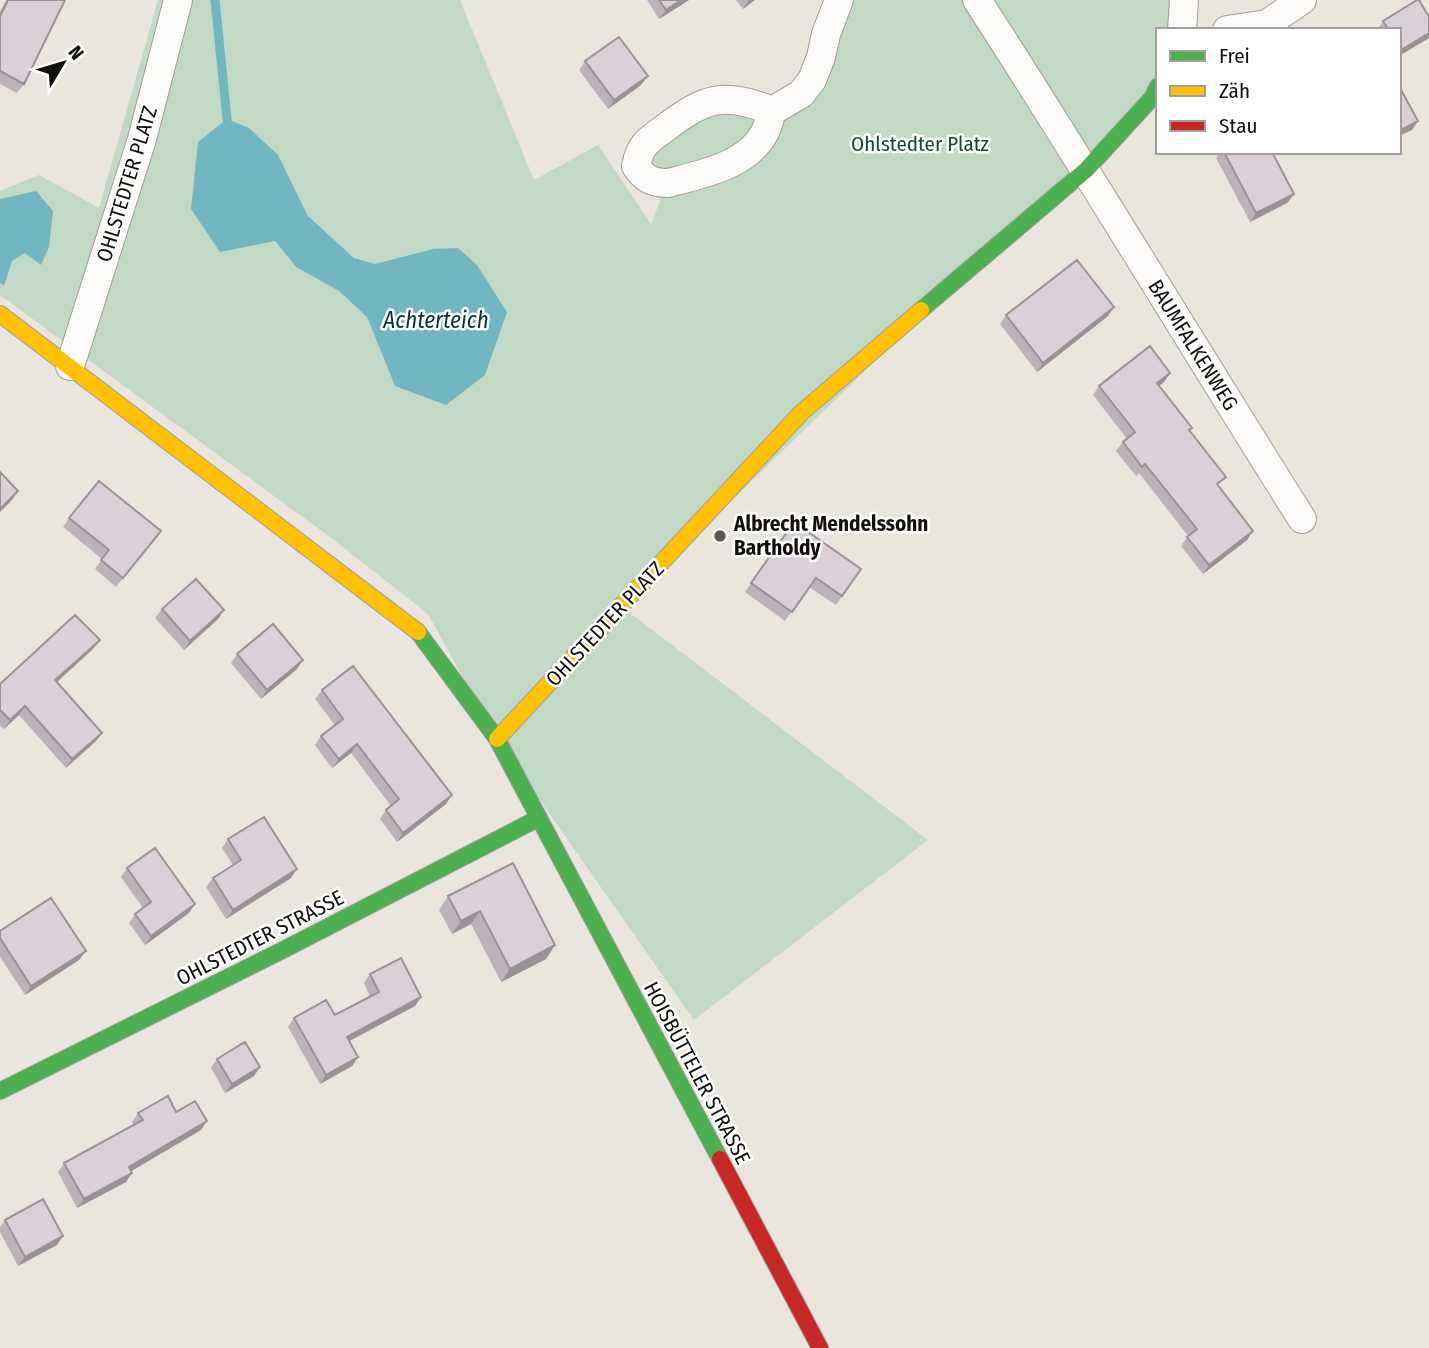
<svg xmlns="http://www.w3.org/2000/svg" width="1429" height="1348" font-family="'Fira Sans Condensed',sans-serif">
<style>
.green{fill:#c2d9c5;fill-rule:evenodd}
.water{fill:#72b6c2}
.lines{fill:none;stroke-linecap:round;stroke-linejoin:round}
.stream{stroke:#72b6c2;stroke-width:9}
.street-casing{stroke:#a19e97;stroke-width:30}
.fast-casing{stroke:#a19e97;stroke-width:18}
.slow-casing{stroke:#a19e97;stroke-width:18}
.jam-casing{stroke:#a19e97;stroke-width:18}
.street{stroke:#fcfbfa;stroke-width:28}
.fast{stroke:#4caf50;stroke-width:16}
.slow{stroke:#ffc107;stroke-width:16}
.jam{stroke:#c62828;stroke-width:16}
.wall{fill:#bcb3ba}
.shaded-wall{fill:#999297}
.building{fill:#dbd0d8;stroke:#999297;stroke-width:2}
.poi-dot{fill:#5e5a54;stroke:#fff;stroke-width:2.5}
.labels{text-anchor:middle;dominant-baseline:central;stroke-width:5;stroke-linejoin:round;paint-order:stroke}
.park-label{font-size:21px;fill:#134a2e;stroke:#fff}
.street-label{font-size:21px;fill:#120f0a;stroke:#fff}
.poi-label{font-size:21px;font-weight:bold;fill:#120f0a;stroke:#fff;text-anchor:start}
.water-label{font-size:23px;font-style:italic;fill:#04343d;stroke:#fff}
</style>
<rect width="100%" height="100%" fill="#eae6dd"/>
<path class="green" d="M158,0H460L534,180L598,145L651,224L667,184L636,166L694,106L801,94L839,0H1184L1182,30H1158V86L622,607L928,840L694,1020L497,739L428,614L334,540L0,295V283L4,286L11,261L25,252L41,265L36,192L0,199V191L39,175L99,208ZM278,155L308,216L354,258L375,264L404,258L395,386L367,317L339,291L296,267L275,241Z"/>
<path class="water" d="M227,119L249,128L278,155L308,216L354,258L375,264L433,249L458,248L477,265L507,312L485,375L446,405L395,386L367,317L339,291L296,267L275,241L220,252L191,209L198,142Z
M36,191L53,211L49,247L41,265L25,253L12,261L4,286L0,283V199Z"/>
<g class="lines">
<path class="stream" d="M215,0L227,119"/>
<g class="street-casing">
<path id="street" d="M977,0C1088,171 1193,347 1302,519
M1182,30L1184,0
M1227,30L1267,24L1302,0
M772,111C770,117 768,126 765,132C747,166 702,174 668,183C653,183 644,179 636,166C640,145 648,140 665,128C705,98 723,91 772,111L801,94L812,80L821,57L826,34L839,0
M70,366L142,139L178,0"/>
</g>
<g class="fast-casing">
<path id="fast" d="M921,310L1086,170L1152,98L1158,86
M418,632L497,739L720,1159
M0,1091L283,950L537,819"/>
</g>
<g class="slow-casing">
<path id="slow" d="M0,314L418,632
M497,739L801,413L921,310"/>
</g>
<g class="jam-casing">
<path id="jam" d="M720,1159L820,1348"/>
</g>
<use href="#street" class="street"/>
<use href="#fast" class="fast"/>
<use href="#slow" class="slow"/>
<use href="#jam" class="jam"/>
</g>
<path class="wall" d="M6,0H65L24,84L17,93L0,84V12Z
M647,0H689L659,19Z
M736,0H755L743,9Z
M1429,17V38L1399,56V30H1377L1383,21Z
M585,61L641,85L608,109L579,70Z
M1220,152H1272L1294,194L1287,203L1250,222L1216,158Z
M1006,315L1108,316L1037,372L1000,324Z
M1170,373L1164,382L1159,386L1192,428L1190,431L1247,540L1203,574L1181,546L1188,536L1139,473L1136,476L1116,451L1123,442L1127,439L1093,395L1099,386Z
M69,518L161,531L116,587L95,569L102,559L63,527Z
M794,522L861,569L836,605L809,587L785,621L745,592Z
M162,609L224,610L218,619L184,650L155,618Z
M93,649L57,682L102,733L95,742L66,768L19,715L4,729L0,726V684Z
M237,654L297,669L261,699L231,663Z
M322,690L446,804L397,842L380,819L386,810L391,806L351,753L332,768L315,745L321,736L335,725L315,699Z
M228,839L291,878L226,919L206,887L213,878L233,865L222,848Z
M127,868L189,913L145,945L129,923L135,914L143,908L121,877Z
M448,896L555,945L546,959L501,982L471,924L452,934L439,910Z
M0,931L86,951L79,960L25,995L0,957Z
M370,974L421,997L415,1006L349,1041L358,1057L352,1066L320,1084L288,1027L294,1018L335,1015L370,997L364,983Z
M217,1059L260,1067L254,1076L225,1093L211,1068Z
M176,1112L201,1130L131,1171L126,1182L77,1208L58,1172L64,1163L134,1125L132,1122L138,1113Z
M5,1220L57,1245L18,1266L0,1232V1227Z"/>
<path class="shaded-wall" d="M681,0H689L659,19L666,10Z
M749,0H755L743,9Z
M1429,33V38L1399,56V52L1401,50Z
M648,76L641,85L608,109L614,100Z
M1418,121L1412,130L1399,136V131Z
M1294,194L1287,203L1250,222L1256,213Z
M1114,307L1108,316L1037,372L1043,363Z
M1170,373L1164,382L1151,392L1157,383Z
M18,491L12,500L0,512V509Z
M1253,531L1247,540L1203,574L1209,565Z
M224,610L218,619L184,650L190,641Z
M100,640L93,649L49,689L55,680Z
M303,660L297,669L261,699L267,690Z
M25,706L19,715L4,729L10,720Z
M102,733L95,742L66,768L72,759Z
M357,744L351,753L332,768L339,759Z
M452,795L446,804L397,842L403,833Z
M297,869L291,878L226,919L233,910Z
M195,904L189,913L145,945L151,936Z
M480,911L471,924L452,934L461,921Z
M555,945L546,959L501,982L510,969Z
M86,951L79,960L25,995L31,986Z
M421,997L415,1006L340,1046L347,1037Z
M358,1057L352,1066L320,1084L326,1075Z
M260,1067L254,1076L225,1093L232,1084Z
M207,1121L201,1130L123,1176L129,1167Z
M132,1173L126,1182L77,1208L84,1199Z
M63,1236L57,1245L18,1266L25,1257Z"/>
<path class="building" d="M8,0H65L24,84L0,71V16Z
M659,0H681L666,10Z
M1417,0H1419L1429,17V33L1401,50L1399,47V30H1389L1383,21Z
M619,37L648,76L614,100L585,61Z
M1399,86L1418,121L1399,131Z
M1224,152H1272L1294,194L1256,213Z
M1077,260L1114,307L1043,363L1006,315Z
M1150,346L1170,373L1157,383L1192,428L1189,430L1226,477L1217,484L1253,531L1209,565L1187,537L1197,529L1145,464L1142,467L1123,442L1135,432L1099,386Z
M0,472L18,491L0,509Z
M99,481L161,531L123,578L101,560L109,550L69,518Z
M794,522L861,569L842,596L816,578L792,612L751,583Z
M196,579L224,610L190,641L162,609Z
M75,615L100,640L55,680L102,733L72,759L25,706L10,720L0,710V684Z
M273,624L303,660L267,690L237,654Z
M353,666L452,795L403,833L386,810L399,799L357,744L339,759L321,736L343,719L322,690Z
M264,817L297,869L233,910L213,878L241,860L228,839Z
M155,848L195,904L151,936L135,914L151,902L127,868Z
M513,863L555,945L510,969L480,911L461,921L448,896Z
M51,898L86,951L31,986L0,938V931Z
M401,958L421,997L347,1037L358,1057L326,1075L294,1018L326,1000L335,1015L379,992L370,974Z
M245,1042L260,1067L232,1084L217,1059Z
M168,1096L176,1112L195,1101L207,1121L129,1167L132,1173L84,1199L64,1163L143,1120L138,1113Z
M43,1199L63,1236L25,1257L5,1220Z"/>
<circle class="poi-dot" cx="720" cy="536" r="7"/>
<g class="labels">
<g class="park-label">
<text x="920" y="144">Ohlstedter Platz</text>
</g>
<g class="street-label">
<text transform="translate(127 184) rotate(-73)">OHLSTEDTER PLATZ</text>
<text transform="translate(1193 345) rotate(58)">BAUMFALKENWEG</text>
<text transform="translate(605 624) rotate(-47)">OHLSTEDTER PLATZ</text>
<text transform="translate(260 938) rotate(-27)">OHLSTEDTER STRASSE</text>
<text transform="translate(697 1073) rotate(62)">HOISBÜTTELER STRASSE</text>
</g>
<g class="poi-label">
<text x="734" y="524">Albrecht Mendelssohn<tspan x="734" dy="24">Bartholdy</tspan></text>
</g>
<g class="water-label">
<text x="436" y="320">Achterteich</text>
</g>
</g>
<rect x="1156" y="28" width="245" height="126" fill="#ffffff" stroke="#a09f9d" stroke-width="2"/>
<rect x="1170" y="51" width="35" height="10" fill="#4caf50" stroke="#a09f9d" stroke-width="2"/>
<text x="1219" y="63" font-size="21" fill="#120f0a">Frei</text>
<rect x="1170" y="86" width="35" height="10" fill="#ffc107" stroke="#a09f9d" stroke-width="2"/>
<text x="1219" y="98" font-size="21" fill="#120f0a">Zäh</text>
<rect x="1170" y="121" width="35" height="10" fill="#c62828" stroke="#a09f9d" stroke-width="2"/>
<text x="1219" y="133" font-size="21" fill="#120f0a">Stau</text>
<g transform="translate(63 63) rotate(52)" stroke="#ffffff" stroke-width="5" paint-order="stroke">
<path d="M0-5L12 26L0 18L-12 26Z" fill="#120f0a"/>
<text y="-10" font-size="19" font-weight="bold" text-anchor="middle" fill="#120f0a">N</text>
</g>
</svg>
